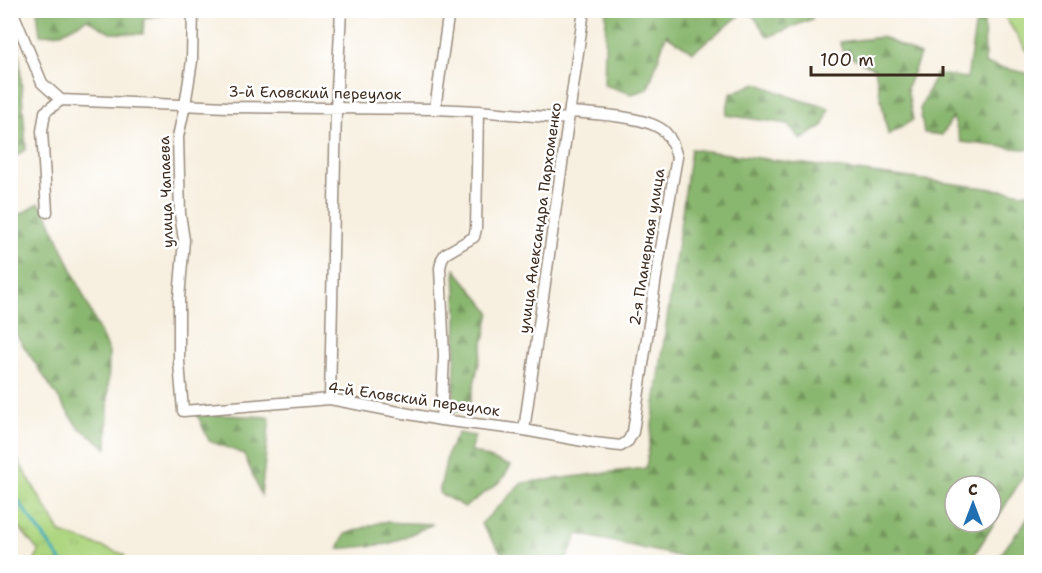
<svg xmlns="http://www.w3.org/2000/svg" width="1042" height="573" font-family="'Shantell Sans',sans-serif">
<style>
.grass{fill:url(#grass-tufts);stroke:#748050;stroke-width:1.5}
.forest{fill:url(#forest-firs);stroke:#627046;stroke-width:1.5;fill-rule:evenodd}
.garden{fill:#aed681;stroke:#748050;stroke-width:1.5}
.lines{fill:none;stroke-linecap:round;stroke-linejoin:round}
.stream{stroke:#3dacba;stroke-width:3}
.street-casing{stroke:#998c7e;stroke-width:13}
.street{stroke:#fff;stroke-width:10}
.labels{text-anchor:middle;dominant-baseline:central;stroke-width:5;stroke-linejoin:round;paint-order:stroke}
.street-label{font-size:15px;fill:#3b2a1e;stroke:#fff}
</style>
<defs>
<pattern id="grass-tufts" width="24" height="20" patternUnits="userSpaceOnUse" patternTransform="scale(1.5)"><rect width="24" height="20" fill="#aed681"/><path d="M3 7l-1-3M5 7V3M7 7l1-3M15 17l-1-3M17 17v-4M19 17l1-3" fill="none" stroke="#97b86f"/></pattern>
<pattern id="forest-firs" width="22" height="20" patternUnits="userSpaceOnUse" patternTransform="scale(1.5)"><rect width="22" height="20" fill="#8ab76f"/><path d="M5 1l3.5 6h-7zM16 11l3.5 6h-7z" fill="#72955b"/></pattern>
</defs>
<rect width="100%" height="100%" fill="#fff"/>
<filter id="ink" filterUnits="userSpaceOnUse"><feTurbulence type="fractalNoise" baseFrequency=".0167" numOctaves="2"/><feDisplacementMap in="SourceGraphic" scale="12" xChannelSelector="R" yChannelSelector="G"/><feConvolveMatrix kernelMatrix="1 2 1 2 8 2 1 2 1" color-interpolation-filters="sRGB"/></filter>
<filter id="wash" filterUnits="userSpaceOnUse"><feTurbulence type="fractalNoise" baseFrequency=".008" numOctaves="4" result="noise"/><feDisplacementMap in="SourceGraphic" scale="24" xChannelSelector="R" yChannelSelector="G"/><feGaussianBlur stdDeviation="1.35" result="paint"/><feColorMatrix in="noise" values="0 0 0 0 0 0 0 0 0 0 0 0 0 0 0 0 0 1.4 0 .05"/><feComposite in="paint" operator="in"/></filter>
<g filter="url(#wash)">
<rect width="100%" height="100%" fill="#f7efdf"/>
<path class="grass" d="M11,449L61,533L123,554L128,562H34L39,552L11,517Z"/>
<path class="forest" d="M16,10L26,149L11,160L10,11Z
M168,11V14L144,18L143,34L110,33L87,19L61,33L40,35L37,11Z
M606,11L736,10L739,16L693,52L666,35L648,89L632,94L604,85Z
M750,11H812V19L768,37Z
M984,18L985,64L1031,74V150L961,142L953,117L942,135L924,133L920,109L936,74L967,78L976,21Z
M882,37L920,55L907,88L913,120L888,135L875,69L843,53L840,42Z
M756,83L797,99L829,108L824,125L801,140L788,124L726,115L730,94Z
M691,149L1031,194V464L970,562H705L578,534L565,562H531L503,555L481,524L522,483L646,468ZM955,486H991V522H955Z
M39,203L48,216L109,353L107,448L77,426L11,327L10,222L19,215Z
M455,269L490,312L468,412L453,411L457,318Z
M197,414L270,417L261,495L244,454L209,441Z
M458,433L475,436L470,451L511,466L501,481L465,507L439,493L448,452Z
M1031,514V549L1003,562H995Z
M381,522L433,524L389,544L338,549L345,534Z"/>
<path class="garden" d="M1001,11H1031V57Z"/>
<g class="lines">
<path class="stream" d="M10,490L62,562"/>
</g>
</g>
<g filter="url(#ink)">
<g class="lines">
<g class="street-casing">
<path id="street" d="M12,10L42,83L61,100
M193,10L192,61L185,105L178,137L180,214L184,240L179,298V362L183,411L330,399L441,420L524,430L594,443L621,446L628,441L633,432L656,277L677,157C674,148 672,139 665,132C649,116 594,114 571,112
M61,100L227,107L435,109L478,111L568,119
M435,109L449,10
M47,212L42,131L45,112L61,100
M330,399L336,109L341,10
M441,420L444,356L440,268L442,259L445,254L474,237L476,229L478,111
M524,430L584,10"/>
</g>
<use href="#street" class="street"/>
</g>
</g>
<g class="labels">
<g class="street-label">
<text transform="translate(315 93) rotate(1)">3-й Еловский переулок</text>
<text transform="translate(166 192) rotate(-92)">улица Чапаева</text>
<text transform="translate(540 218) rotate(-82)">улица Александра Пархоменко</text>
<text transform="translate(647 247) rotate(-81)">2-я Планерная улица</text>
<text transform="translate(414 399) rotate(8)">4-й Еловский переулок</text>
</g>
</g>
<rect width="1042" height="573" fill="none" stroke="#fff" stroke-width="36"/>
<g transform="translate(973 504)"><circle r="28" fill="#ffffff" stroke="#b1aaa5" stroke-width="1.5"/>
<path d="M0-4.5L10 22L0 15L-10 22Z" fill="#1f6fb2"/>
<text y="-9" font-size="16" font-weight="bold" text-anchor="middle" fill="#3b2a1e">С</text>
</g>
<path d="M811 66v9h132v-9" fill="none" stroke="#3b2a1e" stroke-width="3"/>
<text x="820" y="66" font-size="18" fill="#3b2a1e" stroke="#ffffff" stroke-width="4.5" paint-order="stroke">100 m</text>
</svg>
